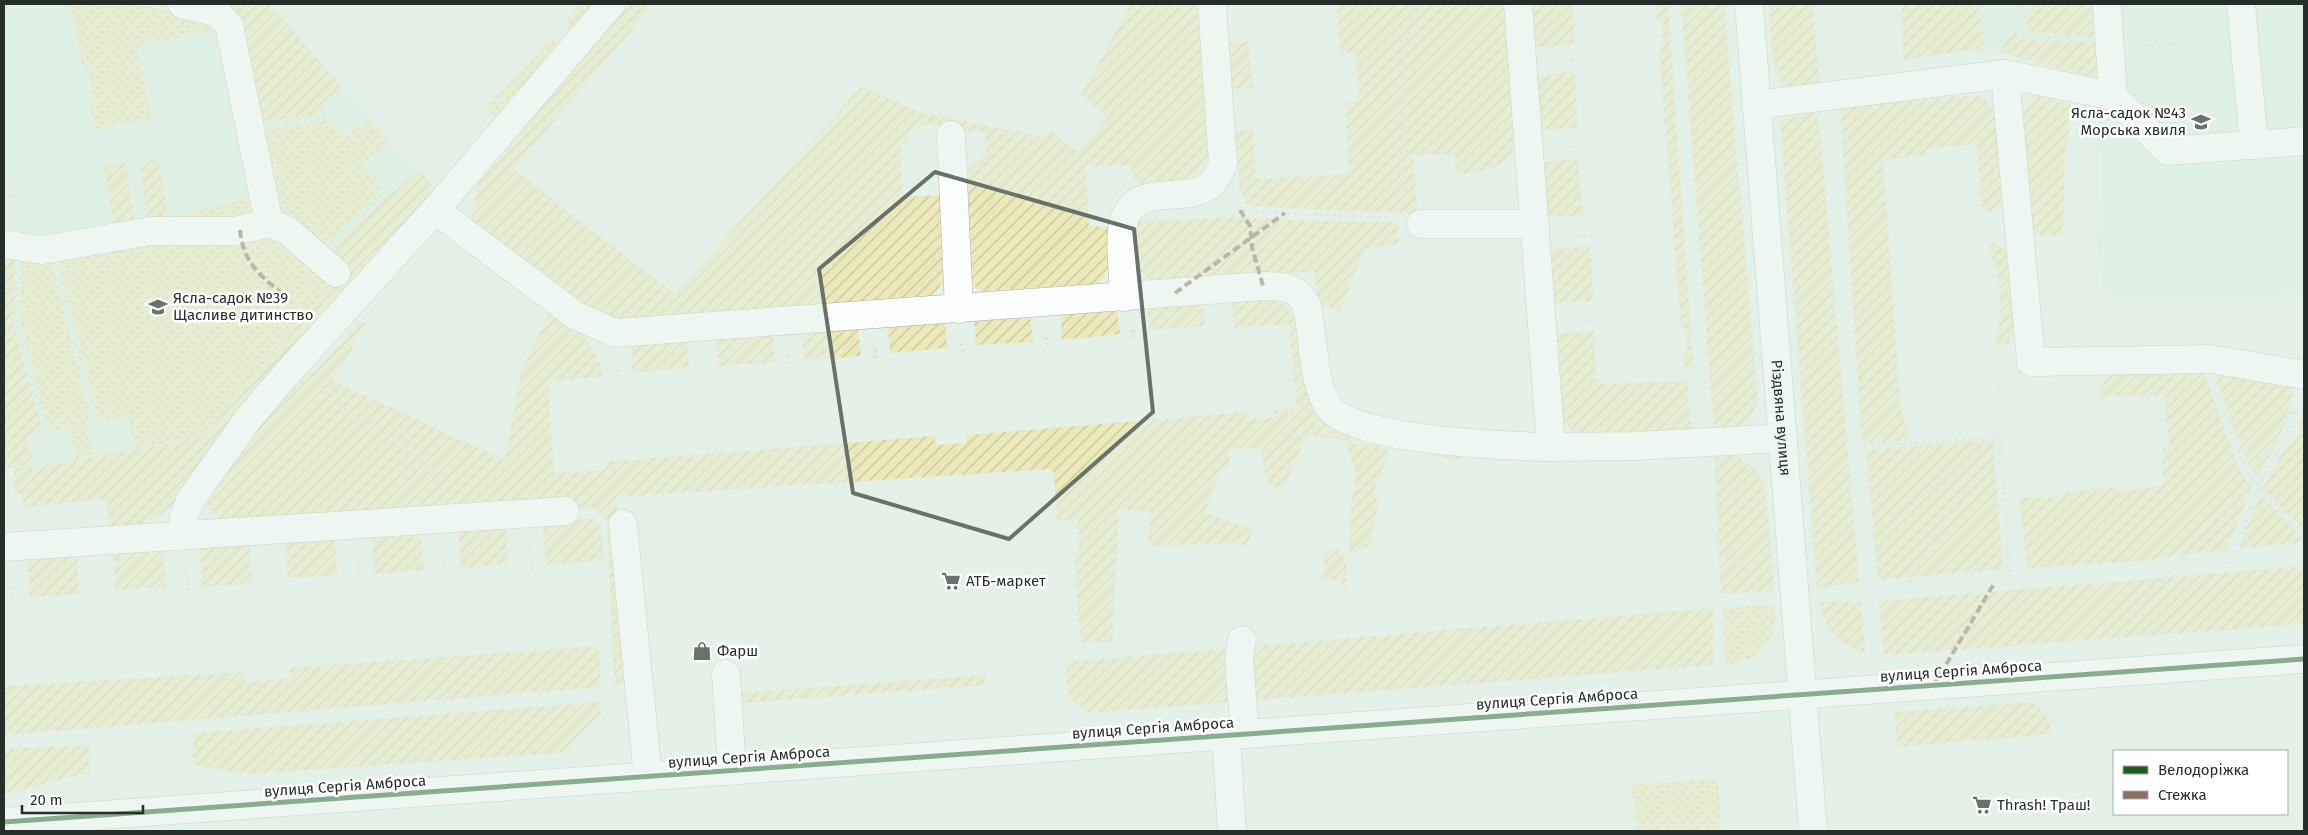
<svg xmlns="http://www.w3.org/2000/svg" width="2308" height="835" font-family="'Fira Sans',sans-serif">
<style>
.built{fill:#daf2e2}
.grass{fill:url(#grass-dots)}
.garden{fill:url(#garden-furrows)}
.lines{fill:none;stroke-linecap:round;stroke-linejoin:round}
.minor-casing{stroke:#abb6af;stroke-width:29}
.path{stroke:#dadddb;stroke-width:3;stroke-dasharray:2.5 4;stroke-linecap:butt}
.minor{stroke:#fbfdfc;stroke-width:28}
.quiet{stroke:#8d6e63;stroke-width:4;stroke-dasharray:8 4;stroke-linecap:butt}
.cycleway-casing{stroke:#fff;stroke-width:8}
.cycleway{stroke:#1b5e20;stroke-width:5}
.marked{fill:none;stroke:#68726b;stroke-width:4;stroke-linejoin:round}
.labels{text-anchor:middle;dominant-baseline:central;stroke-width:5;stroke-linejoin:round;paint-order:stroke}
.poi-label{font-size:15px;fill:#252e28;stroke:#fff;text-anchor:start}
.street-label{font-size:15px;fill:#252e28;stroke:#fff}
</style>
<defs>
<pattern id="grass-dots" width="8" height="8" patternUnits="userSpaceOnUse" patternTransform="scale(1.25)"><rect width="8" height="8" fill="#ebe8ba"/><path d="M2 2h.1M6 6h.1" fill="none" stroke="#c9c7a0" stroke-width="1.8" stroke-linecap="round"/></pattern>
<pattern id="garden-furrows" width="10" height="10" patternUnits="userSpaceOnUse" patternTransform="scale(1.25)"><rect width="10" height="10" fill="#ebe8ba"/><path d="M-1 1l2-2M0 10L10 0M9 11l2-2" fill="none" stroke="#c9c7a0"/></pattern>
</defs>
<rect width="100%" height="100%" fill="#e4f1e8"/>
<path class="built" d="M4,4H271L421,179L203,436L25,468L4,463Z
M1980,4H2304V293L2221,297H2117L2106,291L2102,284L2096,234L2100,233L2102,151H2096L2100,82L1984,48Z"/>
<path class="grass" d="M70,4H138L214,21L219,28L137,46L152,119L94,130L90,104L95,103L86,64H82Z
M581,4H600L573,33L564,23Z
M551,36L563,45L498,119L486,109Z
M369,118L390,143L363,165L383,188L323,248L278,207L262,129L331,121L344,138Z
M248,199L254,201L257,211L252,218L177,219L176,214Z
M277,238L332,283L203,436L134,448L129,417L99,422L58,262L160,243L233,242Z
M21,260L41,263L52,262L93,423L87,424L93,455L76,459L70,428L49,432L19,319Z
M1329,425L1335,429L1693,453C1618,458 1544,465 1469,455L1460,461L1381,443L1325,438Z
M1774,605C1781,639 1759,663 1725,665L1722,608Z
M1718,779L1721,831H1638L1631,785Z"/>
<path class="garden" d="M224,4H269L343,88L320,107L326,115L260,121Z
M630,4H654L513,169L675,294L861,87L923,113L1044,137L1050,130L1077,152L1108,117L1081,95L1131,4H1203L1209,157C1194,183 1169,183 1142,187L1137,183L1129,165L1086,167L1089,226L1112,227C1111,248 1115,276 1091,286L986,294L971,284L964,181L968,170L986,153L985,131L949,132L938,125L927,124L909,133L908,142L900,143L902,197L940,195L943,277C941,289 934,295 923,299L638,323L606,319L472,225V211L479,182Z
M1336,4H1508L1516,145C1504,171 1482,171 1456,175L1455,154L1413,155L1417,214L1248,206L1240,191L1236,132L1253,129L1256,179L1349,174L1345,103L1360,102L1355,52L1340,54Z
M1528,4H1573L1575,45L1532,47Z
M1656,4H1668L1693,367L1685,371L1683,355L1687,353L1686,329L1681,328L1659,46H1663L1662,19L1657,20Z
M1681,4H1724L1758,403L1745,425L1714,431Z
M1769,4H1813L1820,86C1812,86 1802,89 1793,87C1767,84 1771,24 1769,4Z
M1897,4H1979L1985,52L1972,49L1904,60L1901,5Z
M2034,4H2092L2093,37L2024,32Z
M2014,32L2024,39L2098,43L2099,80L2000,52L2008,37Z
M1248,41L1253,88H1232L1228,43Z
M1575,71L1577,128L1539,130L1534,77Z
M2052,91L2053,102H2068L2073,111L2065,151L2063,235H2028L2020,119L2031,99L2038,92Z
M1976,95L1983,97L1996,114L2007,200L1992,212L1982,211L1977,144L1926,149L1927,155L1883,160L1900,400L1909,440L1862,444L1840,106Z
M1816,111L1820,130L1859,582L1817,589L1780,121Z
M158,159L169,220H148L139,163Z
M1578,159L1583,216H1544L1541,162Z
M125,162L135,222L115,225L103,167Z
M419,170L437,190L172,505C149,526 141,526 111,530L106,499L23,507L22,494H15L13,468H4V463L25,469L203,437L345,269L328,253L388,194L390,195Z
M1237,217L1318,221L1398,222L1399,245L1364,248L1340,313L1318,303L1314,271L1164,283C1129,280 1134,249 1133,222Z
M1994,242L2011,253L2015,326L2009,343L1995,347L2001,315L1998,270L1991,255L1990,247Z
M1590,246L1594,301L1551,303L1548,250Z
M4,257L15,259L14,325L43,432L26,436L34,466L25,467L4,462Z
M1267,298L1287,306L1298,324L1322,419L1329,425L1325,438L1291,433L1290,408H1297L1289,324L1234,328L1232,300Z
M1202,301L1205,326L1149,330L1147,306Z
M1117,307L1120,334L1062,340L1060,312Z
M551,308C574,325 600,346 603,377L548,381L554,473L605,470V462L934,436L936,445L966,443V435L1246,412L1247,419L1273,417L1274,410L1288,409L1290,435L1306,437L1282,492L1270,486L1263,466L1262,448L1229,449V467L1221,470L1205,513L1255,530L1245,546L1236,543L1148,546L1151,512L1119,509L1112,642H1080L1074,552L1079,551L1078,520L1057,521L1054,472L1050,471L1049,469L616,497L630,683L614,685L607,522L598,510L584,507L534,508L229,521L219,519L208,508L207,493L305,366L315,372L361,320L367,325L352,343L353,348L332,380L505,460L521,372Z
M1030,315L1033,342L976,345L974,319Z
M945,322L947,348L890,353L888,326Z
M858,327L861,356L804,360L802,332Z
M1594,331L1596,382L1602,381L1603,384L1687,381L1692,435L1592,437L1575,432L1563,423L1552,334Z
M773,335L775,362L718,366L717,339Z
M686,341L689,368L632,372L631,346Z
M2118,371L2204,372L2241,473L2252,488L2227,548L2223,551L2179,554L2157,560L2027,568L2019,497L2060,498L2062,493L2117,487L2118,493L2163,485L2162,449L2169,448L2164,395L2098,397L2102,382Z
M2213,371L2296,385L2278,441L2258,476L2255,475L2241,449Z
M2304,406V530L2262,488L2287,444L2297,439Z
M1993,440L2003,569L1878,580L1866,450Z
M1346,443L1378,445L1388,449L1381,480H1378L1372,494L1379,501L1370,545L1356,552L1354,549L1344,562L1347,567L1346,590L1342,588V581L1323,580L1325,550H1341V557L1349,555L1351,502L1356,472Z
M1714,451H1734L1760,474L1767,501L1774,591L1721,594Z
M2261,494L2304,539V542L2240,548L2244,533Z
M593,518C605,526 602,547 603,560L546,565L543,522Z
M505,523L509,564L461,568L458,527Z
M421,530L424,570L374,574L372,533Z
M335,535L337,575L288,578L285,538Z
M249,541L252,584L202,587L200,544Z
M163,545L165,587L115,590L113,549Z
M77,551L79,594L30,597L27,555Z
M2304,566V624L1884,655L1879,601Z
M1861,601L1865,654C1839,644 1823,630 1820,602Z
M1713,608V665L1088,713L1068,698L1066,662Z
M599,646L601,687L4,735V686L244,672L245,682L290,678V668Z
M985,675L986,685L740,703L739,693Z
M599,702L601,714L568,747L572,752L249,774L193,765V733Z
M2032,702C2045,712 2050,717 2051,734L1897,747L1894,712Z
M89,745L90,774C60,775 34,791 4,793V749Z"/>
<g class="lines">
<g class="minor-casing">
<g id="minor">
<path d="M182,4L216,12L229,25L269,223"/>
<path d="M1518,4L1551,447L1636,446L1783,438"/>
<path id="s1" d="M1749,4L1813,831"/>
<path d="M2107,4L2113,96"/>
<path d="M2241,4L2254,145"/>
<path d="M2005,74L2031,362L2211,359L2304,375"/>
<path d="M1756,105L2005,74L2113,96L2168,151L2304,141"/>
<path d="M951,135L959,309"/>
<path d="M435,210L575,315L615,333L1263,286C1283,286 1299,287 1307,306C1313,333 1313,386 1329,407C1354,441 1508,446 1551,447"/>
<path d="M1421,224H1535"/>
<path d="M4,244L42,250L150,231H235L269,223L287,230L336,273"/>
<path d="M1124,297C1124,275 1118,239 1124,220C1138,180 1186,206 1211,184C1217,179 1220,171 1223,164L1212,4"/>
<path d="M623,524L648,777"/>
<path d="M183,536L184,515L191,499L248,419L282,379L435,210L611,4"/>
<path d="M4,547L565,511"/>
<path d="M1242,640L1239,659L1245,734"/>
<path d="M726,674L732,771"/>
<path d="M1226,735L1232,831"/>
<path d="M4,822L2304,659"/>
</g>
</g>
<path class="path" d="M2014,25L2024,36L2074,39
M2002,39L2006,31L2014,25L2022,4
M2145,46L2180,43L2186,48L2210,46
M1564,60H1579
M2285,102L2304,100
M1961,117L1975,121
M285,123L325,119
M1570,147L1585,148
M129,157L137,198
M9,176L13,210
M1401,195L1404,65L1413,4
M1237,207L1240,210L1387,218
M343,232L383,193
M1577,235L1592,236
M17,281L16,320L46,431
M61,282L96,422
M1583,321H1599
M1219,324V332
M1133,330V338
M1046,337L1047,345
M962,343L963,351
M875,349V358
M788,355L789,365
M703,362L704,371
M617,369L618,378
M1997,376L1999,408
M321,387L346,410L413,451L439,484
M2218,395L2247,473L2304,535
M402,433L404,485
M2000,434L2010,580
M1858,447L2000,437
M1715,478L1736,499L1752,509
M1714,538L1757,585
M1865,539L1882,531L1926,491L2000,437
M529,548L533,569
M443,554L445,574
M357,560L359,580
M2229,564L2262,479L2286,438L2297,409
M271,565L273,585
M186,569L188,591
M98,575L101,597
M12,580L13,602
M1906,588C1932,540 1961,489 2001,452
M2124,636C2144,591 2183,560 2215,525C2247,490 2271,448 2294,408"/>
<use href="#minor" class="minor"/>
<path class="quiet" d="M1240,210L1250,226L1252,247L1263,286
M240,230C242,250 249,265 265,279C273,287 280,290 285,299
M1175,293L1285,213
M1934,685L1995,582"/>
<g class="cycleway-casing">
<path id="cycleway" d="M4,822L2304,659"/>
</g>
<use href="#cycleway" class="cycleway"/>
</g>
<path d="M0 0H2308V835H0ZM935,172L1134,229L1153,412L1009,539L853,493L819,269Z" fill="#e4f1e8" fill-opacity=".55" fill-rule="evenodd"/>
<path class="marked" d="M935,172L1134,229L1153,412L1009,539L853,493L819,269Z"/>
<defs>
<g id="school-bare" transform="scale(1.5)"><path d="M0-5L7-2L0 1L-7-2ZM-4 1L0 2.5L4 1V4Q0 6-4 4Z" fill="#68726b" stroke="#fff" stroke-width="2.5" paint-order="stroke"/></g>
<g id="supermarket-bare" transform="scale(1.5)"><path d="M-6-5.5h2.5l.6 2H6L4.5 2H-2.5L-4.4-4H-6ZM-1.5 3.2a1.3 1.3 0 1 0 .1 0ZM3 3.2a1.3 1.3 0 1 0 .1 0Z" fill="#68726b" stroke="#fff" stroke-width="2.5" paint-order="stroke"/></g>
<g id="shop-bare" transform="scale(1.5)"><path d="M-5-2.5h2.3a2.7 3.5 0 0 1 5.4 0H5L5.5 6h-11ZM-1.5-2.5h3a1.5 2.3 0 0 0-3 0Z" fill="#68726b" stroke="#fff" stroke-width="2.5" paint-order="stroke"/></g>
</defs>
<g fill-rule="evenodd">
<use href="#school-bare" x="2201" y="122"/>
<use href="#school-bare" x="158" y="307"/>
<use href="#supermarket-bare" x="951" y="581"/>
<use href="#shop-bare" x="702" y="651"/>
<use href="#supermarket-bare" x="1982" y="805"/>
</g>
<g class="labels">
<g class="poi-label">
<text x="2186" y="113" text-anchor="end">Ясла-садок №43<tspan x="2186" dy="17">Морська хвиля</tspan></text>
<text x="173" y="298">Ясла-садок №39<tspan x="173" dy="17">Щасливе дитинство</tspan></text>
<text x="966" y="581">АТБ-маркет</text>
<text x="717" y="651">Фарш</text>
<text x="1997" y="805">Thrash! Траш!</text>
</g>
<g class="street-label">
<text stroke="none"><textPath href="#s1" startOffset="415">Різдвяна вулиця</textPath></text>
<text transform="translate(1961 671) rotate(-4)">вулиця Сергія Амброса</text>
<text transform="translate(1557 699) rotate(-4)">вулиця Сергія Амброса</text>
<text transform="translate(1153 728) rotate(-4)">вулиця Сергія Амброса</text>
<text transform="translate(749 757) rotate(-4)">вулиця Сергія Амброса</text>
<text transform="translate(345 786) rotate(-4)">вулиця Сергія Амброса</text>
</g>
</g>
<rect width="2308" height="835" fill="none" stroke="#252e28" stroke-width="10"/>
<rect x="2113" y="750" width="175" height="65" fill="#ffffff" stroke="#a8aba9"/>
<rect x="2123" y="766" width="25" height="8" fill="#1b5e20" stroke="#a8aba9"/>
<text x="2158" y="775" font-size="15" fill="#252e28">Велодоріжка</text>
<rect x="2123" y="791" width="25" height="8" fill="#8d6e63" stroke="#a8aba9"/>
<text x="2158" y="800" font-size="15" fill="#252e28">Стежка</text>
<path d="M22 805v8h121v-8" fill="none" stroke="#252e28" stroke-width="2.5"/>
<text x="30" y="805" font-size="15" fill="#252e28" stroke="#ffffff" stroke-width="4" paint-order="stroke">20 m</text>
</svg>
